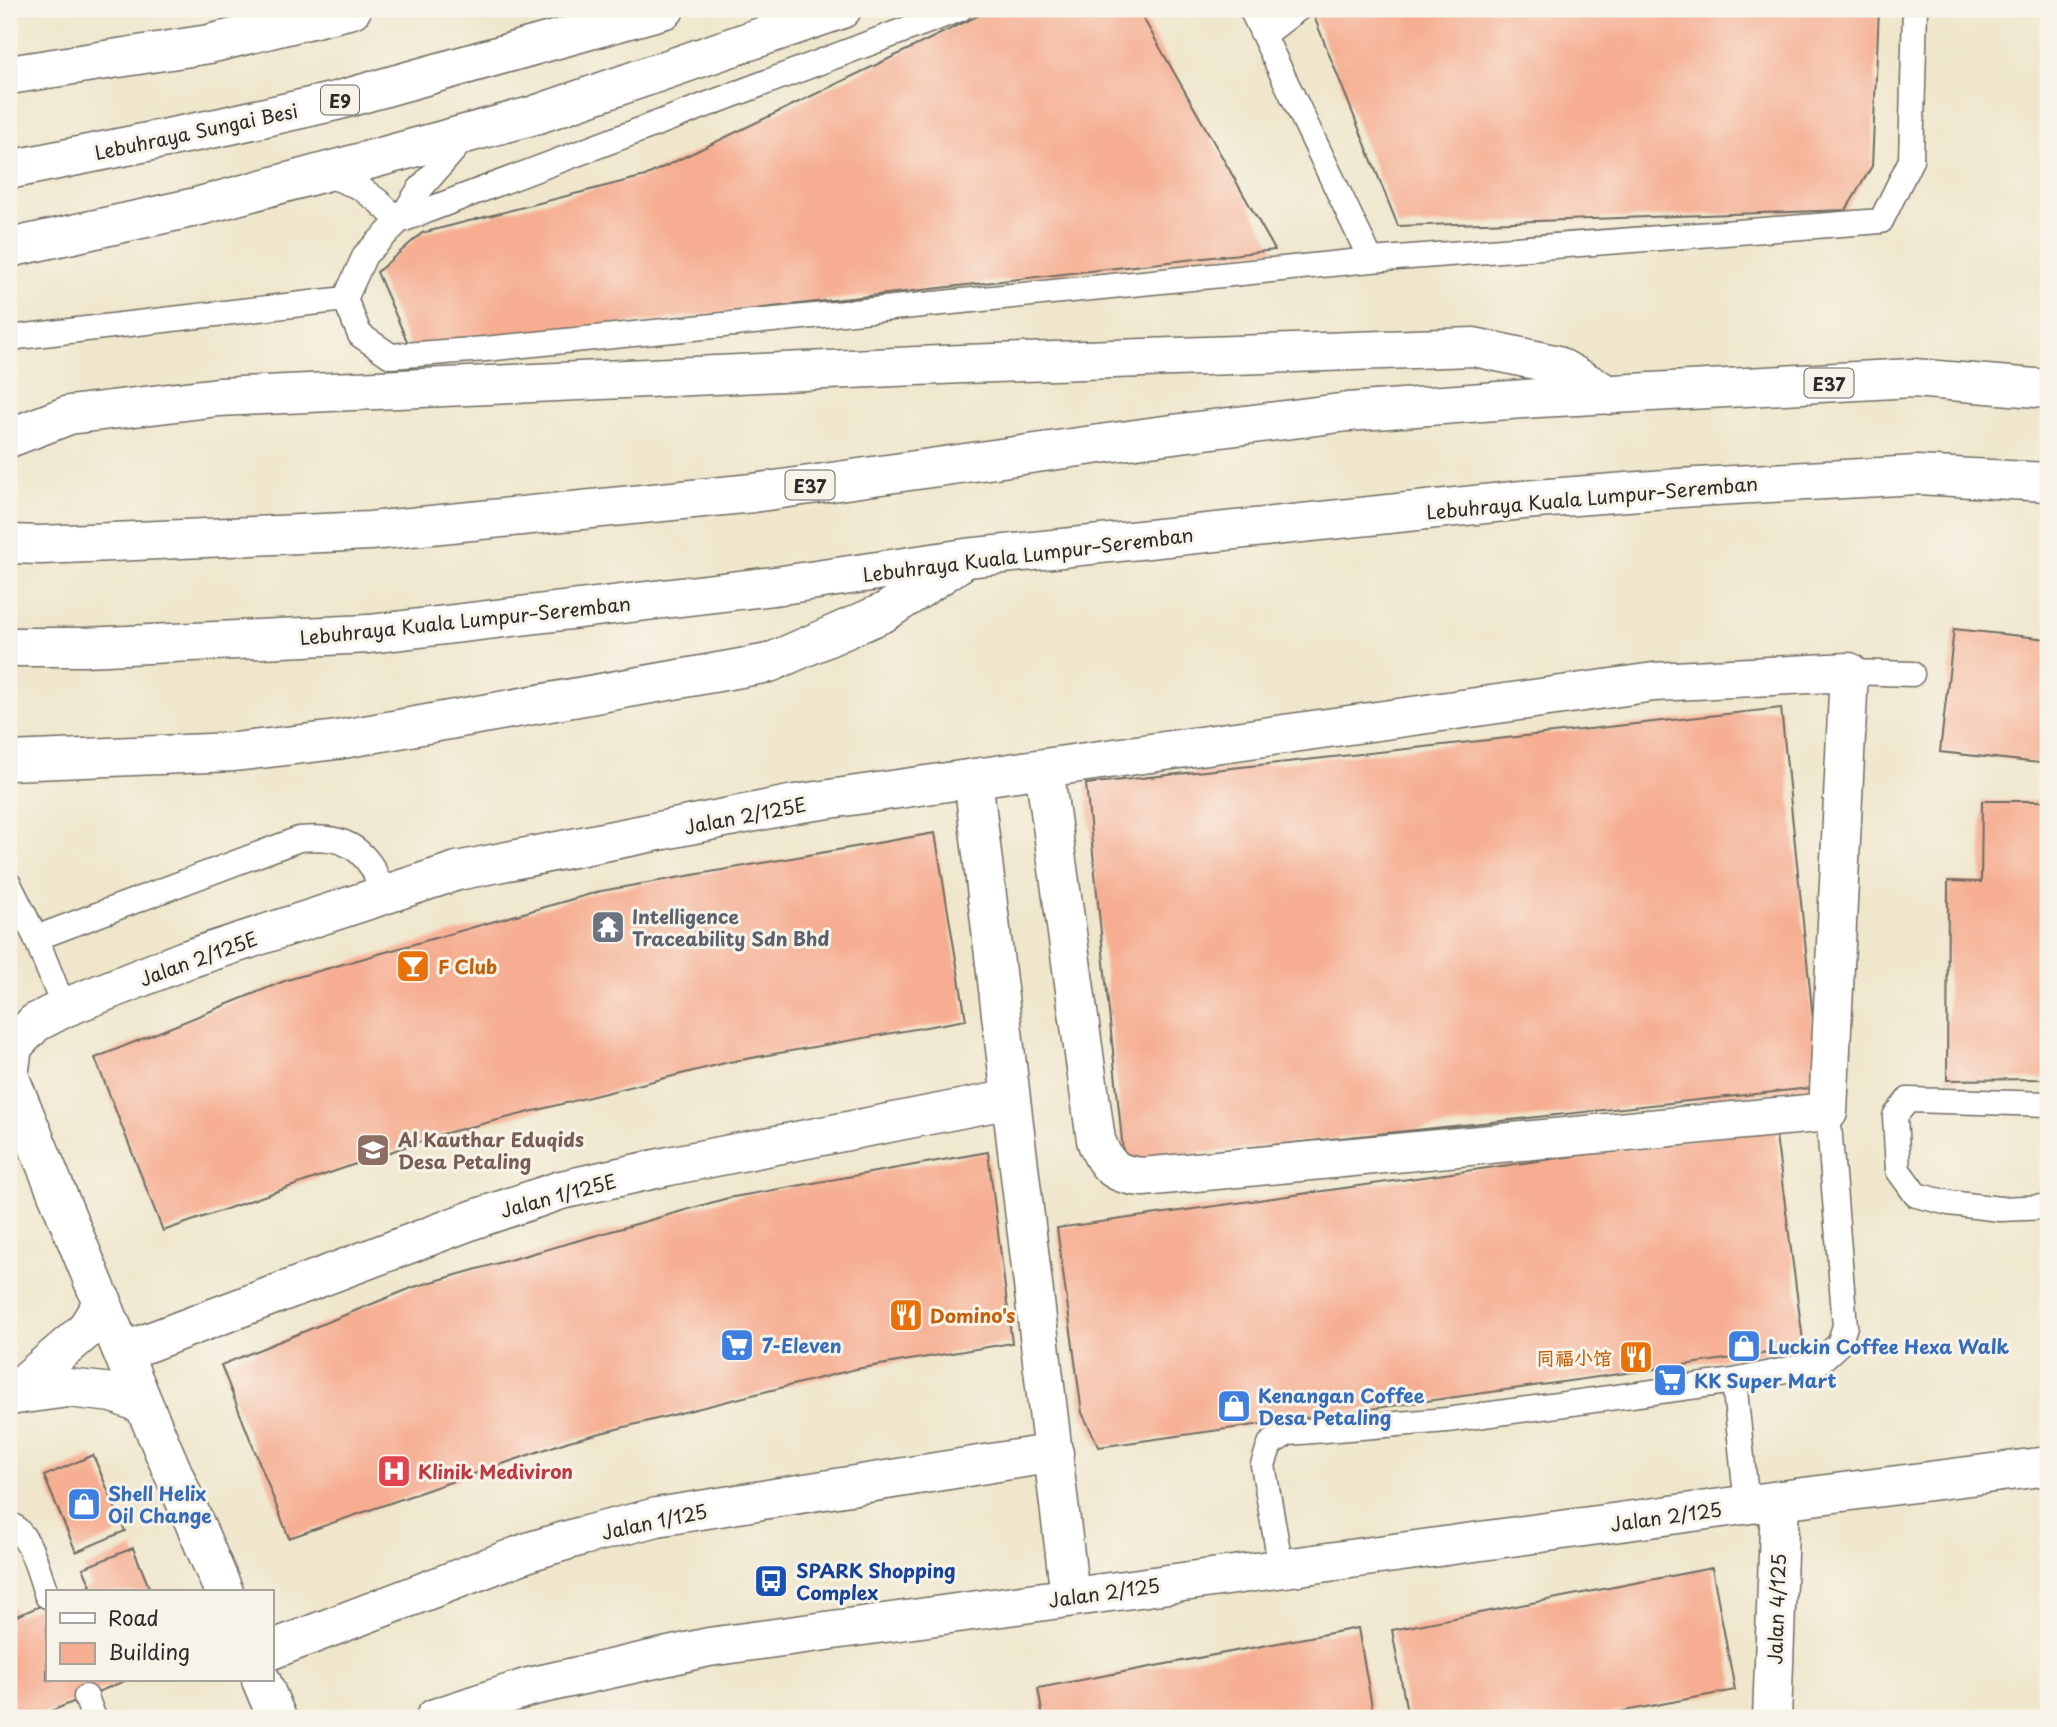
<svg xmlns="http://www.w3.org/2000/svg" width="2057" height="1727" font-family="'Playpen Sans','LXGW WenKai TC',sans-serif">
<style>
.building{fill:#f6ad91}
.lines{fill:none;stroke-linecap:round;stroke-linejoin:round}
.lane-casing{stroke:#706c63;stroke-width:27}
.street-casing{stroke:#706c63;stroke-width:41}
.secondary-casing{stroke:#706c63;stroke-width:41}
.highway-casing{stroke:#706c63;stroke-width:41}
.lane{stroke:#fff;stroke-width:24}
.street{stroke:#fff;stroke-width:38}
.secondary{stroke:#fff;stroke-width:38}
.highway{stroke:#fff;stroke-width:38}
.labels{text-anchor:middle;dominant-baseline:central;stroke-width:6;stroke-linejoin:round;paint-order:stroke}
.shield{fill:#f7f3e8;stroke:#686764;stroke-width:2}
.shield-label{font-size:18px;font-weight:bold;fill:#2b2b2b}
.street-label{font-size:19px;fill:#2b2b2b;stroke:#f7f3e8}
.worship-label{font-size:19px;font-weight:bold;fill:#5b616d;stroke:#f7f3e8;text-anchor:start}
.food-label{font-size:19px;font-weight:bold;fill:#c56008;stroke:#f7f3e8;text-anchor:start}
.education-label{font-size:19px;font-weight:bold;fill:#785e54;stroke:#f7f3e8;text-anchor:start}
.shop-label{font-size:19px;font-weight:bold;fill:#366cbe;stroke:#f7f3e8;text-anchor:start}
.health-label{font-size:19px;font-weight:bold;fill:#be3a42;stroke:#f7f3e8;text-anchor:start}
.transit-label{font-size:19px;font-weight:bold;fill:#164399;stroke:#f7f3e8;text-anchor:start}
</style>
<rect width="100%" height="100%" fill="#f7f3e8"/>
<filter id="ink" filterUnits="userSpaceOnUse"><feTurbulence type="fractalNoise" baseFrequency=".0143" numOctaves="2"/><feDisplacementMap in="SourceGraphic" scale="14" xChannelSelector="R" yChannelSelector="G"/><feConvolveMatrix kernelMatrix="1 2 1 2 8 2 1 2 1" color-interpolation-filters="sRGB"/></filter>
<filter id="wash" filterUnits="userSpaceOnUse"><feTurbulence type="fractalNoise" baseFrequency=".00686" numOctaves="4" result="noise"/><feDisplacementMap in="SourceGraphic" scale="28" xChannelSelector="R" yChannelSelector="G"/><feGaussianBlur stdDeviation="1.57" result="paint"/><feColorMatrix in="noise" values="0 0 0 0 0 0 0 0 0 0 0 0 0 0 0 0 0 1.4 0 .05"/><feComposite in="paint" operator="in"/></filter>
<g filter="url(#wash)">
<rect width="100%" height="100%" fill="#efe6cb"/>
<g id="blocks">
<path class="building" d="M992,9H1138L1275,250L410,348L377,272L422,233L645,176Z
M1311,9H1879L1872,166L1846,210L1398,226Z
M1954,629L2048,639V764L1940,752Z
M1781,708L1820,1087L1124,1161L1086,784Z
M1982,801H2048V1079L1947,1080L1948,881L1981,882Z
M935,833L966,1020L729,1062L442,1134L163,1231L95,1058L287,980L601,891Z
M1775,1128L1804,1348L1099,1447L1082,1413L1057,1228Z
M988,1152L1012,1343L856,1369L569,1441L289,1538L221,1365L414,1287L728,1198Z
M93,1455L125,1531L76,1552L44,1476Z
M133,1548L151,1592H76L91,1586L83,1568Z
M1712,1568L1735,1690L1588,1718H1408L1392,1630Z
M9,1598L17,1616L47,1603V1680H127L34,1718H9Z
M1358,1628L1374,1718H1043L1038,1688Z"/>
</g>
</g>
<g filter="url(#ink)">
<use href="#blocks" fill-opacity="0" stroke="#706c63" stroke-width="2"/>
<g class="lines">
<g class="lane-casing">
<path id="lane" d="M1251,9L1371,260L1881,221L1911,160L1915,9
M1264,35L1298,9
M468,134L419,190L399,221L365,255L345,299L360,335L391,356L485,349L1371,260
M323,173L359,187L378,201L399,221
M399,221L960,9
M9,338L345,299
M1849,672L1912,674
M9,884L36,938L64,1008
M36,938L299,839C330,836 355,839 373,869C377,876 379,887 383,895
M2048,1104L1908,1100L1895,1116L1898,1170L1916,1195L1949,1203L2000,1209L2048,1207
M1734,1381L1747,1505
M9,1523C32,1537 38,1571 47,1596
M1281,1568L1263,1465L1270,1444L1288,1433L1447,1420L1734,1381L1818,1363L1839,1344L1845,1326L1828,1112
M86,1697L94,1718"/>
</g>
<g class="street-casing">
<path id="street" d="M9,248L196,207L535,115L842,9
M973,778L1070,1597
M123,1352L475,1219L561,1190L669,1166L1011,1099
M9,1396L68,1388L113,1393L144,1405
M9,1396L85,1331L103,1302
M1780,1500L2048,1466
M224,1592L144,1405L9,1076L13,1046L35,1023L64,1008L185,960L457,871L795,804L1044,768L1654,682L1849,672L1828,1112L1143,1177C1115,1175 1105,1166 1096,1140L1044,768
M271,1650L531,1551L582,1536L657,1517L1054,1453
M261,1680L277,1718"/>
</g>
<g class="secondary-casing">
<path id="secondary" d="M435,1718L529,1687L709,1647L1780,1500L1772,1718"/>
</g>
<g class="highway-casing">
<path id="highway" d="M9,75L209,44L352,9
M9,170L226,126L336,101L665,9
M9,438L69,415L218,397L963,364L1474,347L1554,364L1609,395
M9,544L41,545L370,531L753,493L1157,436L1348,412L1538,398L1913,378L2048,389
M9,647H84L369,634L782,585L966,558L1523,500L1679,488L1917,475L2048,482
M9,761L234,752L337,740L769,663L885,612L959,563"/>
</g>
<use href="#lane" class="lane"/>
<use href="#street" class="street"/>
<use href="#secondary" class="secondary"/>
<use href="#highway" class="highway"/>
</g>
</g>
<defs>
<g id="temple-square" transform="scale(1.75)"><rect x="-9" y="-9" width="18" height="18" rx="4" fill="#6b7280" stroke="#f7f3e8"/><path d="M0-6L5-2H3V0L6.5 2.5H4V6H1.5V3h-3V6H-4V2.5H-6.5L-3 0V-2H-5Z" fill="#fff"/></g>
<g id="bar-square" transform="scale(1.75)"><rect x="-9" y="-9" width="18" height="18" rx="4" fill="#e8710a" stroke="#f7f3e8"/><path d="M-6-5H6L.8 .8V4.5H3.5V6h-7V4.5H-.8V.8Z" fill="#fff"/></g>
<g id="school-square" transform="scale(1.75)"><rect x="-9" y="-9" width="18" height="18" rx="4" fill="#8d6e63" stroke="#f7f3e8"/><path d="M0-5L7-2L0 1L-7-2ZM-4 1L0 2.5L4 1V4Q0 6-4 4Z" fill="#fff"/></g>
<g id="restaurant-square" transform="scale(1.75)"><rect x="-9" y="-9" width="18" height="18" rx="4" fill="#e8710a" stroke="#f7f3e8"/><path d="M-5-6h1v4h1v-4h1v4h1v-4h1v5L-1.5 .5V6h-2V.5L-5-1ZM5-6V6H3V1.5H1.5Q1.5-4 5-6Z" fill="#fff"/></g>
<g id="supermarket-square" transform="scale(1.75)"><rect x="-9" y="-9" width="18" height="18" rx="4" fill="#3f7fe0" stroke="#f7f3e8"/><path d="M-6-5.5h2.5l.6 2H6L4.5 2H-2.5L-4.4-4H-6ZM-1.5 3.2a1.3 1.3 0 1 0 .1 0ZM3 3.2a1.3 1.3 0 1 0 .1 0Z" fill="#fff"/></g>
<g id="shop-square" transform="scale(1.75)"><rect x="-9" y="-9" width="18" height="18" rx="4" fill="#3f7fe0" stroke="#f7f3e8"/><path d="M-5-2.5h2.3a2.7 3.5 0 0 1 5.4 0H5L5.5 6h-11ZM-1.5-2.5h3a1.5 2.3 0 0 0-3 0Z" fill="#fff"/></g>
<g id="hospital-square" transform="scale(1.75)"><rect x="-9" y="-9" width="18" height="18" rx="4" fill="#e0444e" stroke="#f7f3e8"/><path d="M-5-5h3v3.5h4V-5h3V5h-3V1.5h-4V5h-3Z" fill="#fff"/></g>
<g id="bus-square" transform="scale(1.75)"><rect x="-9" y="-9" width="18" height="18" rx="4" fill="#1a4fb4" stroke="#f7f3e8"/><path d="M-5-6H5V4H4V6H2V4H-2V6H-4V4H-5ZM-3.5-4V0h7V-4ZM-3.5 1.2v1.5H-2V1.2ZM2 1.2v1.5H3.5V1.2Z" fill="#fff"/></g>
</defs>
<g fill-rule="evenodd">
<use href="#temple-square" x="608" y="927"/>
<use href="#bar-square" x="413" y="966"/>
<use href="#school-square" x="373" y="1150"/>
<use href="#restaurant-square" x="906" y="1315"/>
<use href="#supermarket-square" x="737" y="1345"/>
<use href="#shop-square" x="1744" y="1346"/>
<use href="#restaurant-square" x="1636" y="1357"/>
<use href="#supermarket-square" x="1670" y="1380"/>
<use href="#shop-square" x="1234" y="1406"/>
<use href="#hospital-square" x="394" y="1471"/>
<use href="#shop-square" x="84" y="1504"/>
<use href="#bus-square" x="771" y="1581"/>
</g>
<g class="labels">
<g class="shield">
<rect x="321" y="85.5" width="38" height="29" rx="5"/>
<rect x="1804.5" y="368.5" width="49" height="29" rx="5"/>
<rect x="785.5" y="470.5" width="49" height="29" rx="5"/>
</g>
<g class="shield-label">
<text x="340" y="100">E9</text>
<text x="1829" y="383">E37</text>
<text x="810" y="485">E37</text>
</g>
<g class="street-label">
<text transform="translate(196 131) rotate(-12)">Lebuhraya Sungai Besi</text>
<text transform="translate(1592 497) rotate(-5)">Lebuhraya Kuala Lumpur–Seremban</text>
<text transform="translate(1028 554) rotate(-7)">Lebuhraya Kuala Lumpur–Seremban</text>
<text transform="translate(465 620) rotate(-6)">Lebuhraya Kuala Lumpur–Seremban</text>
<text transform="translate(745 815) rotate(-11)">Jalan 2/125E</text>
<text transform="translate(198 958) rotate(-20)">Jalan 2/125E</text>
<text transform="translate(558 1195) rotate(-15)">Jalan 1/125E</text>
<text transform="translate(1666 1516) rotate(-8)">Jalan 2/125</text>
<text transform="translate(654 1521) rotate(-12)">Jalan 1/125</text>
<text transform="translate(1104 1592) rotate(-8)">Jalan 2/125</text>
<text transform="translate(1776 1609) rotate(-88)">Jalan 4/125</text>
</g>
<g class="worship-label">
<text x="632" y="916">Intelligence<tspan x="632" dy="22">Traceability Sdn Bhd</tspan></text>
</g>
<g class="food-label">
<text x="438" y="966">F Club</text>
<text x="930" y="1315">Domino's</text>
<text x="1612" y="1357" text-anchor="end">同福小馆</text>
</g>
<g class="education-label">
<text x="398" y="1139">Al Kauthar Eduqids<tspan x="398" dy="22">Desa Petaling</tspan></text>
</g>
<g class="shop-label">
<text x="762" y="1345">7-Eleven</text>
<text x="1768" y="1346">Luckin Coffee Hexa Walk</text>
<text x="1694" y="1380">KK Super Mart</text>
<text x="1258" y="1395">Kenangan Coffee<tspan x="1258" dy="22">Desa Petaling</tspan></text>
<text x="108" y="1493">Shell Helix<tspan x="108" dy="22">Oil Change</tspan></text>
</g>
<g class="health-label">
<text x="418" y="1471">Klinik Mediviron</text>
</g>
<g class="transit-label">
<text x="796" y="1570">SPARK Shopping<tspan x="796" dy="22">Complex</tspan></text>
</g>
</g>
<rect width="2057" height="1727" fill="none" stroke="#f7f3e8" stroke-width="35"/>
<rect x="46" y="1590" width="228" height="91" fill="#f7f3e8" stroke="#a5a39c" stroke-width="2"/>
<rect x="60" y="1613" width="35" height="10" fill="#ffffff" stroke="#a5a39c" stroke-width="2"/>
<text x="108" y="1626" font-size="21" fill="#2b2b2b">Road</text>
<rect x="60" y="1643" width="35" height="21" fill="#f6ad91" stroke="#a5a39c" stroke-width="2"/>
<text x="108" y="1660" font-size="21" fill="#2b2b2b">Building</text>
</svg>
